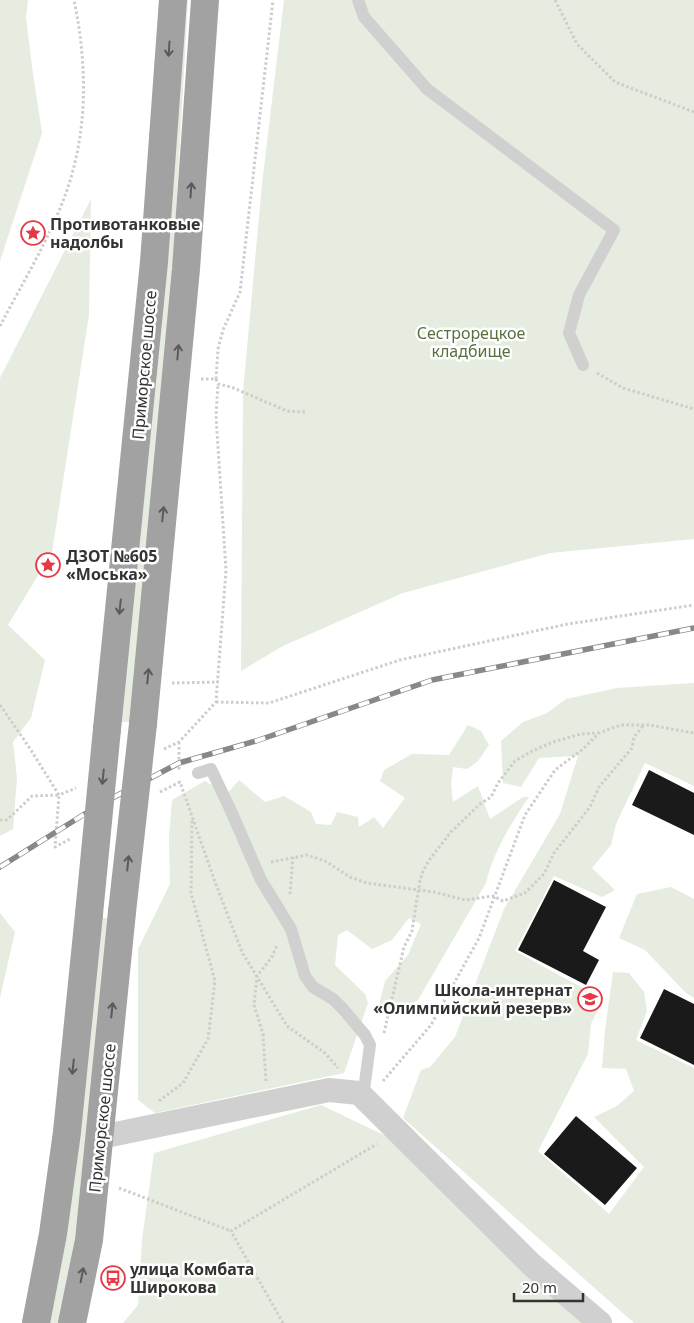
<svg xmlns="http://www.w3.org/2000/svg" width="694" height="1323" font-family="'Noto Sans',sans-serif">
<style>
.green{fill:#e6ecdf}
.building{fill:#1a1a1a}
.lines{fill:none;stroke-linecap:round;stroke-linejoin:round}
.path{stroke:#cdcdcd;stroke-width:3;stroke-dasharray:2.5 2.5;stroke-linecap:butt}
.service{stroke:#d0d0d0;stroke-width:12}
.minor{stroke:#d0d0d0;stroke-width:24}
.trunk{stroke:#a2a2a2;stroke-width:28}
.rail-casing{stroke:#888;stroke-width:5.5}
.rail{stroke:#fff;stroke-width:4;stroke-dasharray:11;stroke-linecap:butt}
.trunk-bridge{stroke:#a2a2a2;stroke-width:28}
.oneway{stroke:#5a5a5a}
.labels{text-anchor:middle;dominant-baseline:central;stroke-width:5;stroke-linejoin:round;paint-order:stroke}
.poi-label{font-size:16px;font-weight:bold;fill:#333;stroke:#fff;text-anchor:start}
.park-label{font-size:16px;fill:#56703f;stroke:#fff}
.street-label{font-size:16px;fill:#333;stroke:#fff}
</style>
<rect width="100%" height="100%" fill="#fff"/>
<path class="green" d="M0,0H28L26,17L33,74L42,133L0,261Z
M182,0H188L173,266L131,722H121Z
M284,0H694V539L550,553L403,593L283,646L241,671L243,392L262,184Z
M91,199L89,315L52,552L8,625L45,660L31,718L13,742L17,778L13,829L0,836V378Z
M694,683V786L645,763L616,824L611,845L592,868L615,890L602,897L554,876L515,951L603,999L591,1024L588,1054L538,1151L609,1214L644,1167L594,1117L617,1106L634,1091L626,1069L602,1068L605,1030L613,972L629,973L644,992L647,1011L636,1040L694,1068V1323H634L403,1118L421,1070L430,1067L455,1037L504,909L560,814L578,756L539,758L521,787L503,783L501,741L523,722L547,713L566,699L617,688Z
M468,725L481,731L489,745L478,761L467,769L453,767L451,784L453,802L478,786L490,819L523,797H529C511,823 493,853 486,883L418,1000L409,1005H379L385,981L408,955L421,924L409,918L392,940L372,949L347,930L338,935L335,965L365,994L368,1003L344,1073L155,1113L138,1100V949L170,884L169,837L172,800L205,781L227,794L239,780L265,802L284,796L311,812L316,824L331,825L337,812L358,817L359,827L374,817L383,828L405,798L380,781L384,770L412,754L449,755Z
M671,887L694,899V998L686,993L645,950L619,938L637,894Z
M0,913L15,932L0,998Z
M100,918H109L75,1237L59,1323H50L67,1236L88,1055Z
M321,1105L386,1136L584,1323H123L138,1305L142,1240L154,1153Z"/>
<path class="building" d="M649,770L694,793V835L632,805Z
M554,880L606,907L583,951L599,960L586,985L518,950Z
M664,989L694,1004V1065L640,1038Z
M576,1116L637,1168L605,1205L544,1154Z"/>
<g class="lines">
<path class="path" d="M555,0L577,44L615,82L694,112
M0,326C24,280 58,225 72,174C88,117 86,58 74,0
M597,373L623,388L694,409
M201,379H216L218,384L231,387L287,411L306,412
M216,379L218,349L223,330L240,292L273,0
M172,683L219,682
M216,702L269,703L400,660L568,624L694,605
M0,705L29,747L59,795L76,788
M179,742V772
M164,749L179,742L216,702L226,570L216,416L218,384
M160,792L180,782L215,882L242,952L287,1026L325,1053L338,1068
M0,820H7L32,796L59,795L55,847L72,838
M271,862L307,855L325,861L350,877L367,883L434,892L465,900L493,896L503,901L525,893L544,874L554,853L590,807L599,787L632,748L634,737L643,726
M290,894L293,857
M384,1033L404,947L412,931L420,880L423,871L430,859L451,832L480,804L491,797L498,783L515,761L532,751L553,742L581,734L598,733
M266,1081L263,1034L254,1005L257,976L272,957L277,945
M383,1081L431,1025L479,938L525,815L555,770L583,749L599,733L621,725H649L694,733
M159,1101L183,1083L208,1039L215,981L191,893L192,819
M119,1188L231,1231
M283,1323L231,1231L377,1144"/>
<path class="service" d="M358,0L364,17L427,89L614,230L579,295L569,333L583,365
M198,773L211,769L231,811L261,880L291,929L305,976L313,987L333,999L343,1009L365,1035L370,1045L363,1097"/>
<path class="minor" d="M101,1137L329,1090L359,1093L532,1265L600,1323"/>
<path class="trunk" d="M143,724L186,269L205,0
M107,729L154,262L173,0
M36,1323L53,1234L67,1132L89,914
M72,1323L89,1240L122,912"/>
<g class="rail-casing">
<path id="rail" d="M0,867L99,805L179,763L256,741L432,680L694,628"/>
</g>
<use href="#rail" class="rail"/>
<path class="trunk-bridge" d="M122,912L143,724
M89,914L107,729"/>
</g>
<defs><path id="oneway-shaft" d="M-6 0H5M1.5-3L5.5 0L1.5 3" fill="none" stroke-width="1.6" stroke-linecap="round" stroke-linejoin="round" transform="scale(1.25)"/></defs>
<g class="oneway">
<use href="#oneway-shaft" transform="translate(169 49) rotate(94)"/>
<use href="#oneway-shaft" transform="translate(191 190) rotate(-86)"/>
<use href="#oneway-shaft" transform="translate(178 352) rotate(-85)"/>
<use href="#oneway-shaft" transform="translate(163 514) rotate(-84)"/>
<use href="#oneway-shaft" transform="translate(120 607) rotate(96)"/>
<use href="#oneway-shaft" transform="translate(148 676) rotate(-84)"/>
<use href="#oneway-shaft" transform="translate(103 777) rotate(96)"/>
<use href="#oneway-shaft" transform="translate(128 863) rotate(-84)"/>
<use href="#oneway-shaft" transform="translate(112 1010) rotate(-84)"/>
<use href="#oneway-shaft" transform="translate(73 1067) rotate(96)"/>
<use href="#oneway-shaft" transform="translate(82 1275) rotate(-79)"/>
</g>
<defs>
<g id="sight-ring" transform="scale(1.25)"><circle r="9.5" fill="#fff" stroke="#e63946" stroke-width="1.5"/><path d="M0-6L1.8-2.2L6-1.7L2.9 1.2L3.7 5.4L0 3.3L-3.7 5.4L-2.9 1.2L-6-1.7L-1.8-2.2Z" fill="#e63946"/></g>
<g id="school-ring" transform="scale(1.25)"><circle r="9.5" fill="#fff" stroke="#e63946" stroke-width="1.5"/><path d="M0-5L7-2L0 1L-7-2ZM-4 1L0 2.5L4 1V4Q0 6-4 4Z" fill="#e63946"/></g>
<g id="bus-ring" transform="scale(1.25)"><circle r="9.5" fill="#fff" stroke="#e63946" stroke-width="1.5"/><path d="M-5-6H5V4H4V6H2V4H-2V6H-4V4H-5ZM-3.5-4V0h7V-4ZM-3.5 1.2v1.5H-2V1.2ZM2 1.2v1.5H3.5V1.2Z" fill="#e63946"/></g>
</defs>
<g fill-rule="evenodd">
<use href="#sight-ring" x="33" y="233"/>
<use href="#sight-ring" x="48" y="565"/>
<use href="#school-ring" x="590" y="999"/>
<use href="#bus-ring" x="113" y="1278"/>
</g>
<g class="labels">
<g class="poi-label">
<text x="50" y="224">Противотанковые<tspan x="50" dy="18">надолбы</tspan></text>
<text x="66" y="556">ДЗОТ №605<tspan x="66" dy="18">«Моська»</tspan></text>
<text x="572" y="990" text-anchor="end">Школа-интернат<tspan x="572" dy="18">«Олимпийский резерв»</tspan></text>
<text x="130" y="1269">улица Комбата<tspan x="130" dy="18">Широкова</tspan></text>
</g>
<g class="park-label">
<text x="471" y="333">Сестрорецкое<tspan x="471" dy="18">кладбище</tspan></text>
</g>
<g class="street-label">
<text transform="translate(144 365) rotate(-85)">Приморское шоссе</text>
<text transform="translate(102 1118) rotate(-84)">Приморское шоссе</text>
</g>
</g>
<path d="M514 1293v8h69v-8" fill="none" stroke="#333333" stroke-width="2.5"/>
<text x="522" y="1293" font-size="15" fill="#333333" stroke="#ffffff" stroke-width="4" paint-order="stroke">20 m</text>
</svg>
